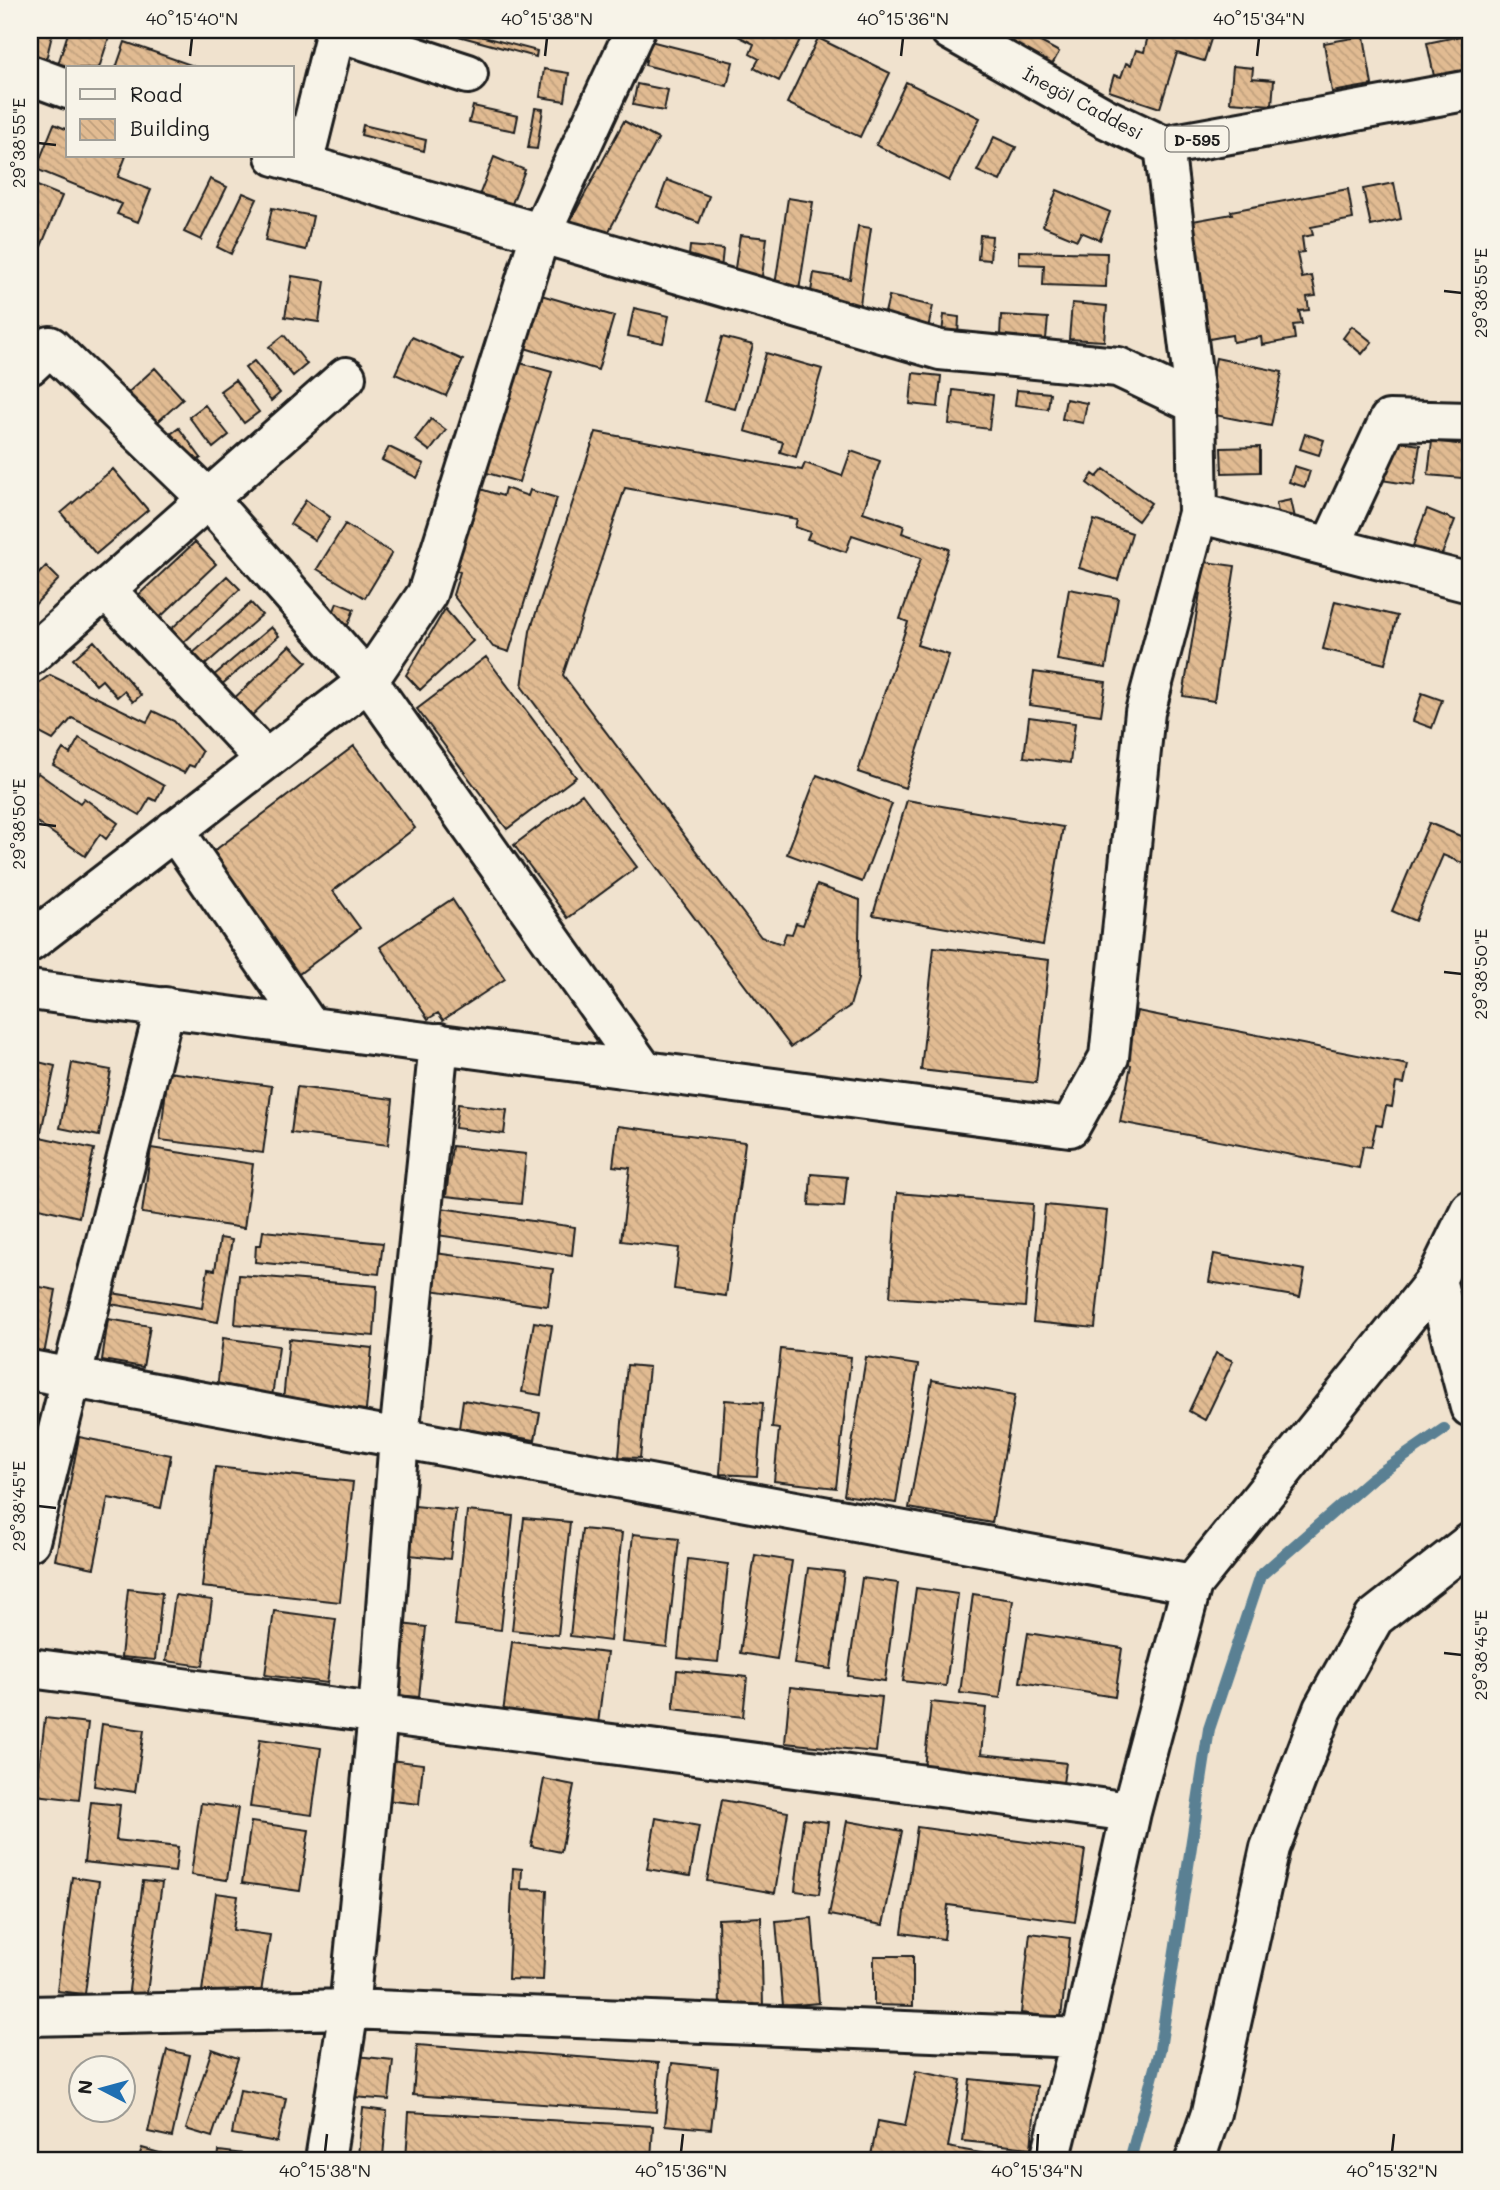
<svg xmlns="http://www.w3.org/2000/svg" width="1500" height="2190" font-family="Mali,sans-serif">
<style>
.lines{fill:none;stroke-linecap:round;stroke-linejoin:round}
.stream{stroke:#5a8093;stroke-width:12}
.building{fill:url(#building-back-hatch);stroke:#1c1c1c;stroke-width:2}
.minor-casing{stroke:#1c1c1c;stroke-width:44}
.major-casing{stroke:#1c1c1c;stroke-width:44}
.minor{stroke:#f7f3e8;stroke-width:38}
.major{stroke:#f7f3e8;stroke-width:38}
.ticks{fill:none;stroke:#1c1c1c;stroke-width:2.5}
.labels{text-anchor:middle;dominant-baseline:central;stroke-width:5;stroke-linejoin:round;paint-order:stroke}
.shield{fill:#f7f3e8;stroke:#5e5c59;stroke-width:2}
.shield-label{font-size:16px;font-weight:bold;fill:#1c1c1c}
.street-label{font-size:18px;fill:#1c1c1c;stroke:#f7f3e8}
.neatline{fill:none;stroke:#1c1c1c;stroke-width:2.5}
.ticks-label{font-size:18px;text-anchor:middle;fill:#1c1c1c}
</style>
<defs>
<pattern id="building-back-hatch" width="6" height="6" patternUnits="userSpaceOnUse" patternTransform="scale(1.75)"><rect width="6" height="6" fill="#e1bb92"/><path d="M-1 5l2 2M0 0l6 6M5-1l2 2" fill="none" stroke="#c0a07d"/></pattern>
</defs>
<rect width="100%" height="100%" fill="#f0e2ce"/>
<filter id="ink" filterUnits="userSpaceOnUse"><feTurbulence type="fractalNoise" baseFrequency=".0143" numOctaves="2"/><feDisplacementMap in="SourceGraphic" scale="14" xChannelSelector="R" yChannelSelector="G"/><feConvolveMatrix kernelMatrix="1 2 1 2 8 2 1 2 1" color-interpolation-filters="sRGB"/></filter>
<g filter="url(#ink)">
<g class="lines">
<path class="stream" d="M1130,2160L1160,2049L1209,1729L1260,1576L1371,1479L1444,1429"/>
</g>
<path class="building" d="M30,30L53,31L45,64L30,60Z
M69,30H97L110,34L99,68H68V86L53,80Z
M457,30L537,51L536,57L455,35Z
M726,30H805L779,81L754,68L759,59L750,54L754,44Z
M970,30H1019L1059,52L1048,72Z
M1159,30H1192L1212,36L1204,61L1177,53L1160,108L1109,91L1114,75L1121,77L1126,63L1131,65L1136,50L1144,52L1148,36L1156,38Z
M1470,34V69L1434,76L1427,43Z
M1364,36L1372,85L1332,92L1324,43Z
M818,38L890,73L860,137L787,103Z
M650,41L733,62L727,86L645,65Z
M125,42L194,66L193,68H116Z
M1233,66L1253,68L1252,78L1274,80L1272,105L1230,102Z
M544,69L569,73L565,101L540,97Z
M906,82L980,118L949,181L876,145Z
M637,84L668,90L664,111L633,105Z
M473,106L518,116L515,131L469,122Z
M535,108L543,109L537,149L528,148Z
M624,121L658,139L601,246L564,233Z
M54,124L68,130V156H126L118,177L151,190L138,222L117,214L122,204L36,169Z
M363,125L426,140L424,151L361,135Z
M994,137L1016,147L1000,181L977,171Z
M494,157L525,170L506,219L475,206Z
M210,179L227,187L201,240L184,232Z
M667,180L709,196L699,223L657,207Z
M30,183L62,196L30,273Z
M1394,183L1401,219L1371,226L1363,189Z
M1348,189L1353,219L1311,227L1313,235L1302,237L1304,252L1297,253L1302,278L1312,276L1316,296L1307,297L1309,310L1299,311L1302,324L1293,325L1295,339L1262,345L1261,337L1233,342L1232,335L1209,339L1187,222L1232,214L1231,211Z
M1057,190L1110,212L1100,240L1081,232L1077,240L1043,226Z
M243,193L257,199L231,254L217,247Z
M788,198L813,202L797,303L773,299Z
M272,208L313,216L306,250L265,241Z
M858,226L871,228L859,311L809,304L814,273L850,279Z
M740,235L767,238L761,284L733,281Z
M980,235L992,236L990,260L978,259Z
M690,246L723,249L720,280L687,276Z
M1019,251L1107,253L1106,287L1043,285L1044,265L1019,264Z
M292,276L325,281L319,322L285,317Z
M534,293L614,316L598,370L518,346Z
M889,296L933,306L928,328L884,317Z
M1072,303L1107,306L1104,341L1069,339Z
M634,308L669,316L663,343L628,336Z
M944,315L959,317L958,335L942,334Z
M1001,315L1048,318L1046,339L1000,336Z
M1352,326L1372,342L1362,354L1343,338Z
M284,335L307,364L293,376L269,347Z
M412,337L463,360L446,396L395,374Z
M722,337L753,345L735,409L704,401Z
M766,353L822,369L796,457L780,452L783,442L745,431Z
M1216,358L1282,372L1271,426L1205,413Z
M254,361L280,393L271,401L245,368Z
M513,361L552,372L519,482L480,471Z
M155,368L183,399L150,429L122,398Z
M913,373L941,376L938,407L910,404Z
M235,380L259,412L244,423L220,391Z
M953,390L993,395L989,429L949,424Z
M1017,390L1050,393L1048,409L1015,405Z
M1066,399L1087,403L1083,423L1062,419Z
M205,405L229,435L213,448L189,417Z
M431,419L446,430L430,451L415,440Z
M179,428L201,458L184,470L161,441Z
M596,432L802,470L805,463L842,476L851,451L880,461L863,512L904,526L902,533L949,549L917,645L949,655L905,788L858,772L908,622L900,619L921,558L852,535L846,552L807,539L810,532L795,527L797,519L625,488L563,675L761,937L782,944L786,933L792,934L796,923L803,925L817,885L860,900L858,979L850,1006L791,1047L522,687L530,631Z
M1305,434L1324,440L1319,455L1300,449Z
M1387,440L1420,445L1414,485L1381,480Z
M1432,441L1465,445L1462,478L1428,475Z
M389,447L424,464L417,478L382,460Z
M1260,447V472L1222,473L1221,448Z
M1294,466L1310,471L1305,487L1289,482Z
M113,469L148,510L96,554L61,513Z
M1104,469L1151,503L1138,521L1087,483L1093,474L1097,477Z
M477,488L503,496L505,488L528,496L530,490L557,498L509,652L493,647L453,595L460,572L452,569Z
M306,500L330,517L315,540L290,524Z
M1291,500L1295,518L1280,521L1276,503Z
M1427,509L1455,520L1438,565L1410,554Z
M1094,520L1132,533L1118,580L1079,568Z
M345,524L392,553L365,598L317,569Z
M195,542L216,564L153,624L132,601Z
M1205,562L1235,566L1214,701L1183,696Z
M46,566L59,579L30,610V583Z
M227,576L240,589L177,649L165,635Z
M1069,589L1118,598L1106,668L1057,660Z
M1335,601L1397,616L1385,664L1323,649Z
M251,603L262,615L197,672L186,659Z
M337,603L354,609L345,633L328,626Z
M445,609L473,641L420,690L406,675Z
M271,627L279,636L214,691L206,682Z
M94,641L141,695L133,702L124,691L117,697L102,680L96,685L73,659Z
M290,645L307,662L243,724L226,706Z
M486,657L576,777L507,829L417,709Z
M1034,672L1106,682L1101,715L1029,705Z
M50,675L147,722L153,711L174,721L202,752L194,767L189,765L184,773L72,718L53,740L30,728V689Z
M1422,693L1442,700L1432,728L1413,721Z
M1029,717L1075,723L1070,763L1024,757Z
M79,738L164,786L156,801L150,798L140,815L53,765L63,749L70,754Z
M354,746L415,828L333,891L360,928L291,980L202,860Z
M38,773L80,803L84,798L118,823L106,839L100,834L85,856L30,817V784Z
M817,775L892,804L862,882L787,854Z
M582,794L637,867L568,918L514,845Z
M907,800L1063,827L1043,945L873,915Z
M1429,823L1470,840V861L1464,859L1462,863L1443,855L1415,921L1392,911Z
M452,899L505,979L443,1020L438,1013L428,1019L380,947Z
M934,947L1049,960L1036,1083L921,1070Z
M1137,1011L1408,1065L1404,1084L1396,1083L1392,1107L1386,1106L1382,1126L1376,1125L1371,1147L1363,1146L1359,1168L1120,1122L1131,1065L1126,1064Z
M30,1060L55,1066L40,1137L94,1149L79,1217L30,1206Z
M72,1063L111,1070L99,1136L60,1128Z
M168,1072L272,1086L263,1153L160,1140Z
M297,1087L393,1099L388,1145L291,1133Z
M458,1104L507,1110L504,1134L455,1128Z
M618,1126L745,1142L726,1296L674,1289L679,1248L621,1241L630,1168L613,1166Z
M452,1146L526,1154L521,1204L446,1196Z
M151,1148L253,1164L244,1228L142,1213Z
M811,1174L847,1177L844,1207L809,1205Z
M897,1193L1033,1204L1025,1307L890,1297Z
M1045,1205L1107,1211L1095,1328L1033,1322Z
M441,1208L575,1227L572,1255L437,1235Z
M263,1231L383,1243L379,1274L255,1262L256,1245H261Z
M220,1238L232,1240L218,1322L110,1304L112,1293L202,1308L208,1269L215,1270Z
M435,1253L553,1269L548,1306L430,1290Z
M1214,1254L1305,1270L1300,1297L1209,1282Z
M239,1275L377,1286L374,1336L235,1324Z
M30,1285L56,1290L43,1360L30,1357Z
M108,1319L150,1326L143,1367L102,1360Z
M534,1322L552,1325L541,1395L522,1392Z
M223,1338L279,1346L272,1397L217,1389Z
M289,1339L372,1348L366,1410L283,1401Z
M781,1349L851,1357L836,1488L774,1481L779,1429L772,1428Z
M1216,1353L1233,1361L1205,1420L1189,1411Z
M866,1357L918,1365L896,1503L844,1495Z
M627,1365L649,1367L640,1458L619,1457Z
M932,1380L1015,1395L992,1523L909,1508Z
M463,1400L540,1413L535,1440L459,1428Z
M725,1400L763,1403L757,1476L720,1474Z
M79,1437L171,1455L161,1508L108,1498L94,1568L55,1560Z
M215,1467L353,1482L340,1602L202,1587Z
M404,1505L456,1510L450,1559L399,1554Z
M467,1511L513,1516L501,1630L455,1625Z
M524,1518L570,1522L558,1635L512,1630Z
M582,1529L622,1533L610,1641L570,1636Z
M633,1534L679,1539L667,1647L622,1642Z
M755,1555L792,1561L777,1659L740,1653Z
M688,1559L728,1564L718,1662L678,1658Z
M808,1568L844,1572L831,1669L794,1664Z
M862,1578L898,1583L885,1681L848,1676Z
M916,1588L958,1594L946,1686L903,1681Z
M128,1589L162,1593L155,1660L121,1657Z
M973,1594L1013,1600L1000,1698L960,1693Z
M175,1595L212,1600L203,1666L166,1661Z
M274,1611L336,1619L327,1683L265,1675Z
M392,1623L426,1627L419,1697L385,1694Z
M1028,1633L1122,1648L1115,1697L1020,1682Z
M512,1642L607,1653L598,1724L503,1713Z
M677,1670L747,1677L743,1717L673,1709Z
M790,1687L882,1697L876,1752L785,1743Z
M931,1702L986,1708L981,1754L1066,1763L1063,1783L924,1768Z
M45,1718L88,1723L79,1800L36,1795Z
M102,1724L144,1730L135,1792L94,1786Z
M260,1739L321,1748L312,1815L250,1807Z
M390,1760L423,1764L419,1804L385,1800Z
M544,1779L574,1785L561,1852L531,1846Z
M722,1800L788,1812L775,1893L707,1881Z
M91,1802L120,1805L116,1840L178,1847L175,1872L84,1862Z
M201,1803L238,1808L227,1880L191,1875Z
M656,1818L699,1826L690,1876L647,1869Z
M803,1819L828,1822L819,1894L795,1891Z
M847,1821L902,1831L883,1925L829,1915Z
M251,1822L309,1830L300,1891L242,1883Z
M917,1827L1085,1850L1075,1922L948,1905L944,1939L902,1933Z
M513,1868L522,1869L521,1889L547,1890L543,1980L508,1979Z
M72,1877L99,1881L85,1994L57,1991Z
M143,1881L162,1883L146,2000L128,1998Z
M216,1893L238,1896L233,1930L270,1935L260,1999L202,1991Z
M761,1917L763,2006L720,2007L718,1919Z
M812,1918L819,2003L783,2006L776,1921Z
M1030,1933L1070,1938L1061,2018L1021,2013Z
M874,1956H913V2006L874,2005Z
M417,2045L659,2063L656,2112L413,2095Z
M212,2049L238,2058L212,2137L186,2129Z
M167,2050L190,2055L172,2137L148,2132Z
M347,2055L393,2060L389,2100L342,2096Z
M672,2063L718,2068L711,2129L665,2125Z
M916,2071L961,2080L948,2147L1017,2160H870L878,2121L905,2126Z
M970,2079L1037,2086L1031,2148L963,2141Z
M240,2090L286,2098L277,2142L232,2134Z
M363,2108L387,2111L383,2157L358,2155Z
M409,2112L653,2126L651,2160H406Z
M142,2148L163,2154L161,2160H138Z
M219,2151L277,2158V2160H218Z"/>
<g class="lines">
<g class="minor-casing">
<path id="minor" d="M30,75L68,89
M275,156L940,350L1118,367L1196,404
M303,164L336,31L468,74
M30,365L50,346L207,498L368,681L644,1071
M1198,513L1470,583
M1330,547L1389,420L1470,422
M105,589L266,760
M30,656L346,377
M174,830L309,1026
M30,942L368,681L427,594L540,235L635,30
M30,990L1070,1127L1109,1057L1145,712L1198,513L1196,404L1164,146
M1436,1280L1470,1407
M30,1370L1192,1584L1436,1280L1470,1210
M30,1541L165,1007
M30,1668L1131,1812
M30,2016L349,2009L1081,2038
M325,2160L349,2009L378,1714L399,1438L439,1043
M1050,2160L1081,2038L1131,1812L1192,1584
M1195,2160L1211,2113L1270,1848L1323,1709L1374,1618L1470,1543"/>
</g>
<g class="major-casing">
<path id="major" d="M950,30L1105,118L1164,146L1470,90"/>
</g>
<use href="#minor" class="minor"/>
<use href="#major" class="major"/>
</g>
</g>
<path class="ticks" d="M190,56L192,38M545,56L547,38M901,56L903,38M1257,56L1259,38M38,143L56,145M1444,291L1462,293M38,824L56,826M1444,972L1462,974M38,1506L56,1508M1444,1653L1462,1655M325,2152L327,2134M681,2152L683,2134M1037,2152L1038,2134M1392,2152L1394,2134"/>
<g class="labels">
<rect class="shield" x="1165.5" y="126.5" width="63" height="25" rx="5"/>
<g class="shield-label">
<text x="1197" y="139">D-595</text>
</g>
<g class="street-label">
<text transform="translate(1083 103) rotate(28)">İnegöl Caddesi</text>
</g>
</g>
<rect width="1500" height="2190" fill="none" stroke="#f7f3e8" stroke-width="77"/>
<rect x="66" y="66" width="228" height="91" fill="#f7f3e8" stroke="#9f9d96" stroke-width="2"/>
<rect x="80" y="89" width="35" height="10" fill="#f7f3e8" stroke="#9f9d96" stroke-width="2"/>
<text x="130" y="102" font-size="21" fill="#1c1c1c">Road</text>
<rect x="80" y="119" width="35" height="21" fill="url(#building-back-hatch)" stroke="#9f9d96" stroke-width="2"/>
<text x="130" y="136" font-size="21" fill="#1c1c1c">Building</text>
<g transform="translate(102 2089) rotate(276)"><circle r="33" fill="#f7f3e8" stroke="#9f9d96" stroke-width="2"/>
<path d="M0-5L12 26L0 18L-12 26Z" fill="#1f6fb2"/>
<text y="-10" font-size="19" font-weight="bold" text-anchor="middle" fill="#1c1c1c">N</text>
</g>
<rect x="38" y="38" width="1424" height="2114" class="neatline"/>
<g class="ticks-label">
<text x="192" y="25">40°15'40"N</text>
<text x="547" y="25">40°15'38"N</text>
<text x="903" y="25">40°15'36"N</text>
<text x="1259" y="25">40°15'34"N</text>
<text transform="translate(19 143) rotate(-90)" y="6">29°38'55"E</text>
<text transform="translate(1481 293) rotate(-90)" y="6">29°38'55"E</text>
<text transform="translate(19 824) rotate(-90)" y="6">29°38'50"E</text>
<text transform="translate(1481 974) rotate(-90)" y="6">29°38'50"E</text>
<text transform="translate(19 1506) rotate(-90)" y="6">29°38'45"E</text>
<text transform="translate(1481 1655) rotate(-90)" y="6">29°38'45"E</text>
<text x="325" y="2177">40°15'38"N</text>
<text x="681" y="2177">40°15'36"N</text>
<text x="1037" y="2177">40°15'34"N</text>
<text x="1392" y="2177">40°15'32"N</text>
</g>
</svg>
